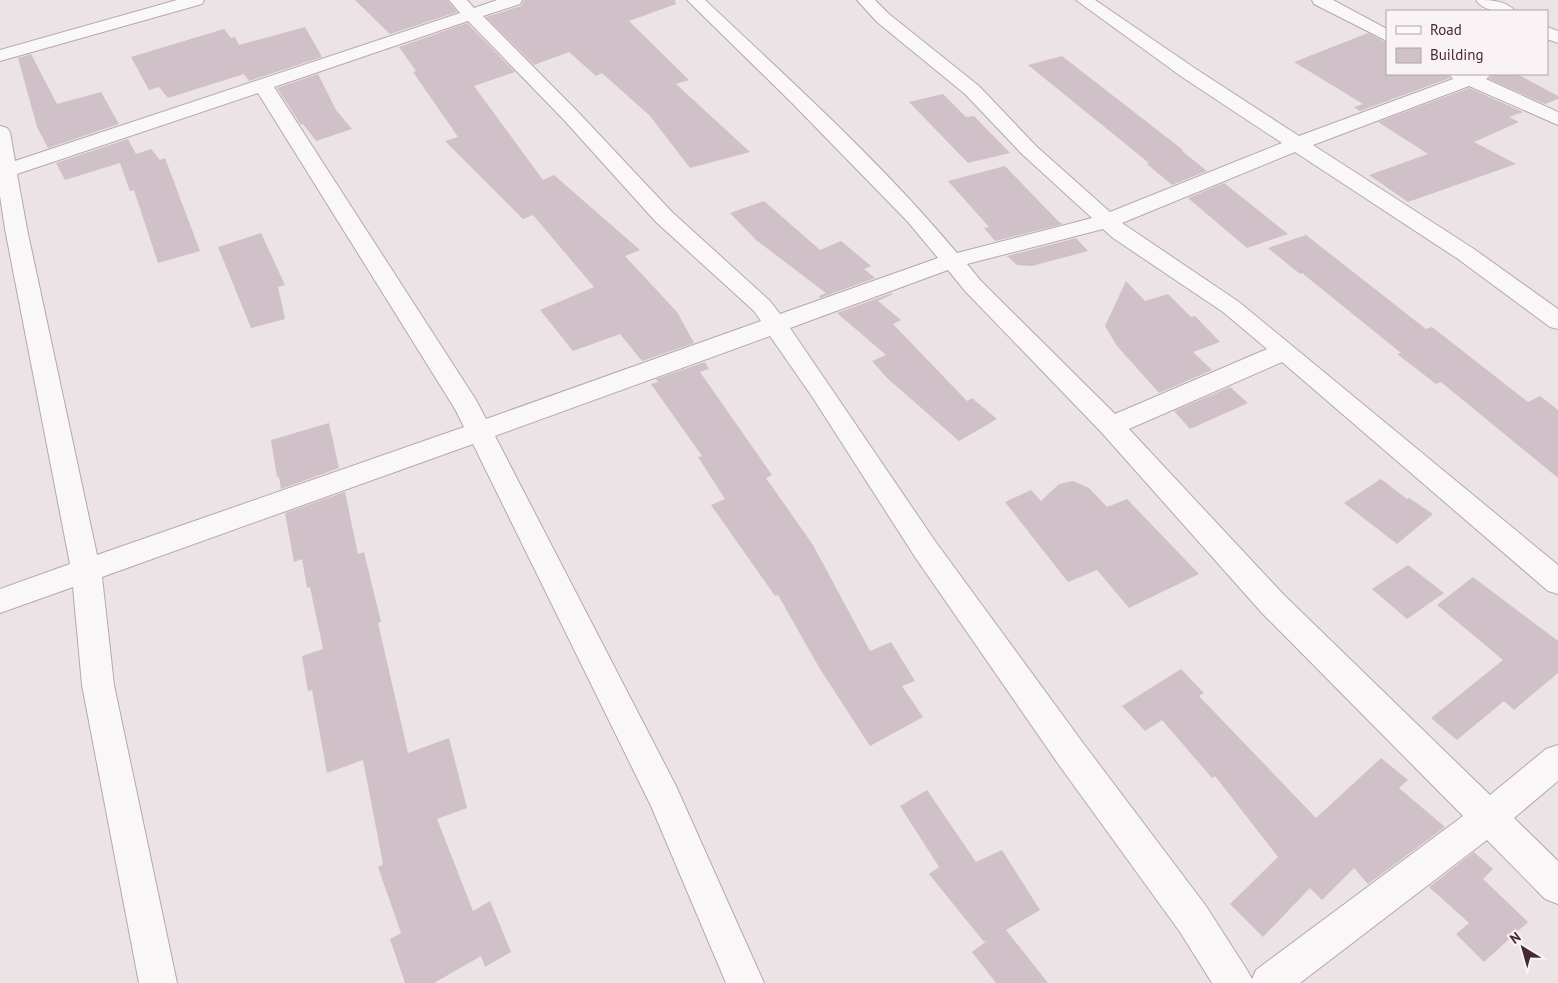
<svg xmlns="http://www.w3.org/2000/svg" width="1558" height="983" font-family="'PT Sans',sans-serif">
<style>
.building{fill:#d0c0c7}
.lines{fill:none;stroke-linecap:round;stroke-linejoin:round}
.minor-casing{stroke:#b7a7ae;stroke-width:2}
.tertiary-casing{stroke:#b7a7ae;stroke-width:2}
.minor{fill:#faf7f8;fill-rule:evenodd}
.tertiary{fill:#faf7f8;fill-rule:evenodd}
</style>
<rect width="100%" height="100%" fill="#ece3e7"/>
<path class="building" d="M355,0H447L457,12L390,34Z
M524,0H675L676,4L629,21L689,80L676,84L750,152L690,168L650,116L602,73L596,76L569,52L534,65L486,17L521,6Z
M467,23L515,72L474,86L543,180L554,175L640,250L625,256L677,312L694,343L642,361L620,334L573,351L540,310L594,287L533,215L523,219L445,141L458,137L413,72L416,71L399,47Z
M305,27L322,57L249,81L244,74L168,98L159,87L149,90L131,57L224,29L231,38L235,37L239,45Z
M1368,33L1387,43V74H1447L1450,78L1360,111L1354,107L1363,104L1294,62Z
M31,54L57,104L101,92L119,124L48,148L37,127L18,58Z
M1062,56L1183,150L1182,151L1207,171L1172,185L1147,164L1149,163L1028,65Z
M318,74L336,110L352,129L316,141L303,124L301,125L277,88Z
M1494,74H1517L1558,96V99L1545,104L1489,79Z
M1469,88L1523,112L1509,117L1519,122L1474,142L1516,164L1408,202L1369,175L1428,154L1378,122Z
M943,94L966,117L974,116L1010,153L968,163L909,102Z
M128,139L136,154L151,149L160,160L165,158L200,251L158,263L134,190L130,191L120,163L65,180L56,163Z
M1005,166L1059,222L1063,224L995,241L984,228L989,227L948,181Z
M1224,183L1288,234L1247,248L1188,198Z
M764,201L820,250L841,241L871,266L864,269L875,278L820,298L819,296L826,293L756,240L730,213Z
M261,233L285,285L278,287L285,319L251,328L218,247Z
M1306,235L1426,329L1432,327L1528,402L1540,396L1558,410V478L1441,382L1436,384L1397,354L1401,353L1302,273L1300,274L1268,248Z
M1076,238L1088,251L1032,266L1017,265L1007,256Z
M1126,281L1145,301L1168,294L1191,317L1195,316L1220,342L1193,352L1212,370L1159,393L1117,346L1105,326Z
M892,293L893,294L878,301L901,320L893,324L967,401L972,398L997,419L959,441L887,378L872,361L886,355L837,313Z
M705,362L709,369L700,372L772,475L766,478L813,545L870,651L891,642L915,681L902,686L923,717L870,746L820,669L778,595L775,596L711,505L725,499L698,457L702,456L651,384L658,382L656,379Z
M1230,387L1248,403L1190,429L1174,411Z
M329,423L339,468L281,489L279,477H277L271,440Z
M1381,479L1407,499L1409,498L1433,514L1397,544L1344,503Z
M1073,481L1089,488L1107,507L1127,499L1199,574L1129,608L1097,570L1068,582L1005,502L1031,490L1041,501L1059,484Z
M345,492L358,554L364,552L381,622L378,623L408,753L449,738L467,808L437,819L473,911L490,901L511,952L485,967L481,956L434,983H405L390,939L401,933L378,867L383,864L363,760L327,773L312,690L308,691L302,656L323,649L310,587L307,588L302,559L294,562L285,513Z
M1408,565L1444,593L1407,619L1372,589Z
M1473,577L1558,641V673L1514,710L1504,701L1457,740L1431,718L1503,660L1437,605Z
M1181,669L1204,693L1199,696L1316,818L1381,758L1408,780L1399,788L1445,827L1368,884L1354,868L1322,900L1310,888L1263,937L1230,904L1278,857L1215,776L1212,778L1162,720L1145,731L1122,706Z
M927,790L976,862L1002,850L1040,910L1006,930L1048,983H996L972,952L988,940L984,942L929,874L939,867L900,806Z
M1474,852L1493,869L1483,879L1528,922L1484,962L1456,934L1469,923L1429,887Z"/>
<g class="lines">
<g class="minor-casing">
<path id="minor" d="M449,0H467L474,8L497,0H522L520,4L483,16L578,112L672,212L770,301L780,314L938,258L908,222L792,103L687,0H705C791,81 881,162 957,253L1092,218L1022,154L965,94L877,22L857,0H875L889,14L979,86L1036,146L1110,212L1282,143L1182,77L1076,0H1095L1196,69L1299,136L1453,79L1449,74H1492L1486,79L1558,112V125L1469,86L1313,145L1474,249L1558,309V329L1550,327L1458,259L1295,152L1122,223L1239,302L1558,565V594L1548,591L1282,362L1129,429L1284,595L1490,795L1546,749L1558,745V781L1514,818L1558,861V904L1545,899L1487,840L1300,983H1212L1180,932L1059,765L915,557L813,398L770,336L495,436L676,786L764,983H726L651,806L473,444L102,577L114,685L177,983H139L82,685L73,587L0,613V589L70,564L5,229L0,196V126L7,128L10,132L15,161L460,13ZM468,21L564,120L656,222L754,311L761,321L486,419L476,400L274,87ZM258,93L455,409L464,427L97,555L27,229L17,174ZM1103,229L1113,238L1223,312L1267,349L1115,414L981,281L967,264ZM948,270L965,291L1102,433L1262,613L1463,816L1256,970L1252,979L1247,970L1206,906L1083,743L935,541L790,328Z
M1312,0H1333L1387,29V41L1314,4Z
M1476,0C1489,0 1506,0 1515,11C1501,12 1484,12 1476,0Z
M1547,27L1558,31V43L1547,39Z"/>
</g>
<g class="tertiary-casing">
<path id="tertiary" d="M177,0H204L202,4L0,61V50Z"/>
</g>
<use href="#minor" class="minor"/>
<use href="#tertiary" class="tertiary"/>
</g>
<rect x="1386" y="10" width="162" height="65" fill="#f9f3f6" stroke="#b2a2a9"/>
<rect x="1396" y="26" width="25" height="8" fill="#faf7f8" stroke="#b2a2a9"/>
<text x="1430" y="35" font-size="15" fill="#472935">Road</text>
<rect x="1396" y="48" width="25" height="15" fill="#d0c0c7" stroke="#b2a2a9"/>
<text x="1430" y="60" font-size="15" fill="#472935">Building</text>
<g transform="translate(1523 948) rotate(323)" stroke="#f9f3f6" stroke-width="4" paint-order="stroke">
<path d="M0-4L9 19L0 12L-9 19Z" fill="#472935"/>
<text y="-8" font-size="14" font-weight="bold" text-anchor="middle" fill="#472935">N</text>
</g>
</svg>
